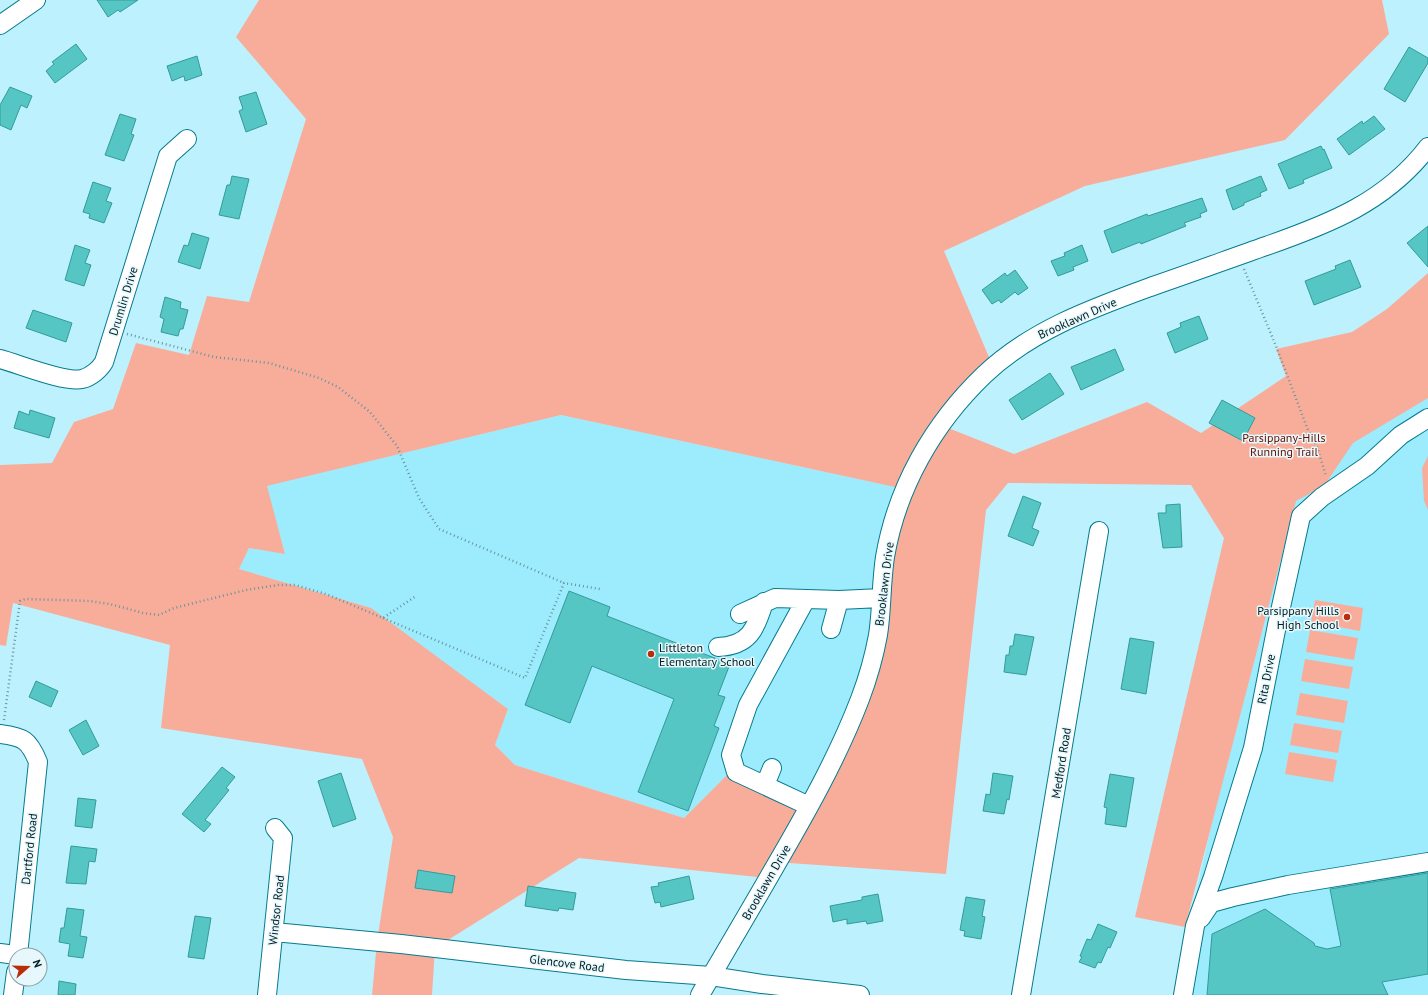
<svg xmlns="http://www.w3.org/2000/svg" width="1428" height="995" font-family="'PT Sans',sans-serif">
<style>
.built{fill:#9cecfe}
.green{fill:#f8ad9b;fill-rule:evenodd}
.building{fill:#56c6c5;stroke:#339b9a}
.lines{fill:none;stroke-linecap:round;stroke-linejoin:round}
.minor-casing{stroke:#057a8d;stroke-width:20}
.path{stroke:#6a949d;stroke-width:2.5;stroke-dasharray:1 3;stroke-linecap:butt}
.minor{stroke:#fff;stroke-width:18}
.poi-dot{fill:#b92e0a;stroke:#e7f8fc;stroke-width:1.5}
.labels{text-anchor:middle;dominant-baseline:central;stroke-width:3;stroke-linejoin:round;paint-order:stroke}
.street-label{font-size:12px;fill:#001d23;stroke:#e7f8fc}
.park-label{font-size:12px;fill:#630f00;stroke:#e7f8fc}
.poi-label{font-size:12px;fill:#001d23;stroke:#e7f8fc;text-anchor:end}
</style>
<rect width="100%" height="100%" fill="#bdf1fe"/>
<path class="built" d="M1428,372V995H1173L1220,787L1310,446Z
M561,415L904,489L862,699L807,805L734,768L684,818L515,765L495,745L508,709L371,609L239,569L249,548L285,553L266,486Z"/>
<path class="green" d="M259,0H1382L1389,34L1285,140L1085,186L944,251L994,369L943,426L1014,454L1147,402L1201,433L1286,376L1276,349L1352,332L1387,309L1428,273V398L1353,443L1324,486L1296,501L1185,927L1135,917L1224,538L1191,485L1008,483L986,510L946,874L775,862L766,878L579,858L435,948L432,995H372L377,942L393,837L362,759L161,728L170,645L13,603L6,646L0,645V465L52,463L74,422L113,409L136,343L189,355L207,296L249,302L306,119L236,37ZM561,415L904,489L862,699L807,804L734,768L684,818L515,765L495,745L508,709L371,608L239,569L249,548L285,554L267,486Z
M1428,456V510L1424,501L1422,468Z
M1315,600L1363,608L1360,631L1311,622Z
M1310,630L1358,638L1354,660L1306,652Z
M1305,659L1353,667L1349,689L1301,681Z
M1300,693L1348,701L1344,723L1296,715Z
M1294,723L1342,731L1338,753L1290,745Z
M1289,752L1337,760L1333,782L1285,774Z"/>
<path class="building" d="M97,0H138L120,12L118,10L108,17Z
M76,44L87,59L55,83L46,71L54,64L52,62Z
M1409,47L1428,58V63L1405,102L1384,89Z
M197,56L202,75L185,81L184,76L172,81L167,66Z
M10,87L32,96L27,108L21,105L11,130L0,125V105Z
M256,92L267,124L246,132L239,111L243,109L239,97Z
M120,114L136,119L131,134L134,135L124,161L105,155Z
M1374,116L1385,129L1349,155L1337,139L1362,121L1363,124Z
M1321,146L1323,150L1324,149L1332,168L1303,180L1304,183L1289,189L1278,164Z
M232,176L249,179L239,219L219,215L227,185H230Z
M1261,176L1267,190L1260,193L1261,196L1244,203V205L1233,210L1226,190Z
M93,182L111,188L106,201L112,203L104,223L89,218L90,214L83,212Z
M1202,198L1207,211L1200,214L1201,217L1184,223L1186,226L1141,244L1140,242L1112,253L1104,231L1147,214L1148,216Z
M1428,226V267L1407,243Z
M192,233L209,238L200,269L178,262L184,245L188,246Z
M75,245L90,250L85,263L91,265L84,286L65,280Z
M1082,245L1088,261L1073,267L1074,270L1058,276L1051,261L1065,256L1064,253Z
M1350,260L1361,287L1314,305L1305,281L1336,269L1335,266Z
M1015,270L1028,288L1018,295L1015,292L1001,303L999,300L992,304L982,290L1005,273L1007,276Z
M165,297L181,302L180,308L188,310L183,329H180L178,336L161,332L164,319L160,317Z
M33,310L72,323L66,342L26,328Z
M1199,316L1208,339L1175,353L1167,333L1181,327L1180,323Z
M1115,349L1124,370L1081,390L1071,367Z
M1050,373L1064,394L1022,420L1009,400Z
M1222,400L1255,418L1243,441L1209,423Z
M30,410L55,418L49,438L14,428L19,411L29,415Z
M1023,496L1041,503L1032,528L1039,531L1033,546L1008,536Z
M1180,504L1182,547L1163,548L1158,513H1166V505Z
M569,591L610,607L607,616L730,664L718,695L725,697L714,726L719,728L688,811L638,792L674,699L592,666L570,723L525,705Z
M1015,634L1034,637L1026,675L1004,672L1006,655H1009L1010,646H1013Z
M1130,638L1154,642L1146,694L1121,689Z
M36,681L58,691L51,707L29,697Z
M86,720L99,746L83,755L69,730Z
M222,767L235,777L226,788L229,790L205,820L211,824L204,832L182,814Z
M341,773L356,819L333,827L318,781Z
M993,773L1013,776L1009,800L1007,799L1004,814L983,811L986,794L990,795Z
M1110,774L1134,778L1126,827L1105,824L1107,808L1104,807Z
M78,798L96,800L92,828L75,826Z
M71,846L97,849L95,862L89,861L86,884L66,883Z
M418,870L455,876L452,893L415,888Z
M1428,873V974L1382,982L1388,995H1207L1212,934L1265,909L1314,943L1315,946L1327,949L1341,946L1330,889Z
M689,876L694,899L661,907L660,902L655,903L651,887L659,886L658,883Z
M528,886L576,893L573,910L559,908L558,911L525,906Z
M878,894L883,921L867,924L866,921L847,924V919L833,922L830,906L862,900V897Z
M966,897L985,900L982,916L985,917L981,939L964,936L965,931L960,930Z
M67,908L84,910L80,936L87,937L83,958L68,956L70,944L59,942L61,928H64Z
M195,916L211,918L204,959L188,957Z
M1098,924L1117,932L1110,948L1108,947L1101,963L1098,962L1095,968L1079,962L1082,957L1080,956L1087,939L1091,940Z
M59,981L76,984L75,995H58Z"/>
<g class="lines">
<g class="minor-casing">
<path id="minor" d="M0,25L36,0
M0,359C19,364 65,383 82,379C91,377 100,369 104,362L168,156L187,139
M806,599L748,705L731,755L736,772L809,806
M740,614L775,598L839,600L881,598
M831,629L839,600
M718,647C749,646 756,629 764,602
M0,734C24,737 29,740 38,762L18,955
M765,785L772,768
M1201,918L1211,903L1233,897L1288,885L1428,862
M274,932L401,944L626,970L711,976L762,984L860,995
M0,953L16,955
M13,995L16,972
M267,995L283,838L275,828
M700,995C724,954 749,912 773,870C805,815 837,759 860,699C868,678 874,657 878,635C882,610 881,583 885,557C897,487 933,424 984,375C1031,330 1093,308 1153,286C1191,273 1229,259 1266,246C1329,224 1386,202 1428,147
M1021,995L1099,531
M1183,995L1195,926L1213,877L1253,748L1277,625L1301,516L1322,497L1367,466L1401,435L1428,418"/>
</g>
<path class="path" d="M1244,269L1276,346L1308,430L1317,447L1326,476
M127,334L214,357L269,363L319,378L338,387L370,412L397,446L419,498L439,529L564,583
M383,618L525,678L564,583L600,589
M4,720L20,601L25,599L89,601L110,604L143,613L159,615L174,608L246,590L278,585H295L326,594L383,618L416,596"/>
<use href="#minor" class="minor"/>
</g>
<g class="poi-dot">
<circle cx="1347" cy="617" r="4"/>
<circle cx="651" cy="654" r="4"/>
</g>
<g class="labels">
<g class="street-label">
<text transform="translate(123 301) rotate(-73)">Drumlin Drive</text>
<text transform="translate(1077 318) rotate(-24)">Brooklawn Drive</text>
<text transform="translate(884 584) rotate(-83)">Brooklawn Drive</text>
<text transform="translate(1266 679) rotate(-79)">Rita Drive</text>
<text transform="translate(1061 763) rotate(-81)">Medford Road</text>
<text transform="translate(29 849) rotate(-84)">Dartford Road</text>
<text transform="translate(766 882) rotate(-60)">Brooklawn Drive</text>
<text transform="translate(276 910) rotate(-84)">Windsor Road</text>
<text transform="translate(567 963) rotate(7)">Glencove Road</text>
</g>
<g class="park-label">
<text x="1284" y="437">Parsippany-Hills<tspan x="1284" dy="14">Running Trail</tspan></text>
</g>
<g class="poi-label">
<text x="1339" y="610">Parsippany Hills<tspan x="1339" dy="14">High School</tspan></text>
<text x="659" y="647" text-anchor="start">Littleton<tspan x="659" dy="14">Elementary School</tspan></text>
</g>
</g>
<g transform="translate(28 967) rotate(70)"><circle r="19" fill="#e7f8fc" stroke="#8ba0a5"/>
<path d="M0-3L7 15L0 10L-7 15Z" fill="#b92e0a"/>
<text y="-6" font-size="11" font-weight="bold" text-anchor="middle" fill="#001d23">N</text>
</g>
</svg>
